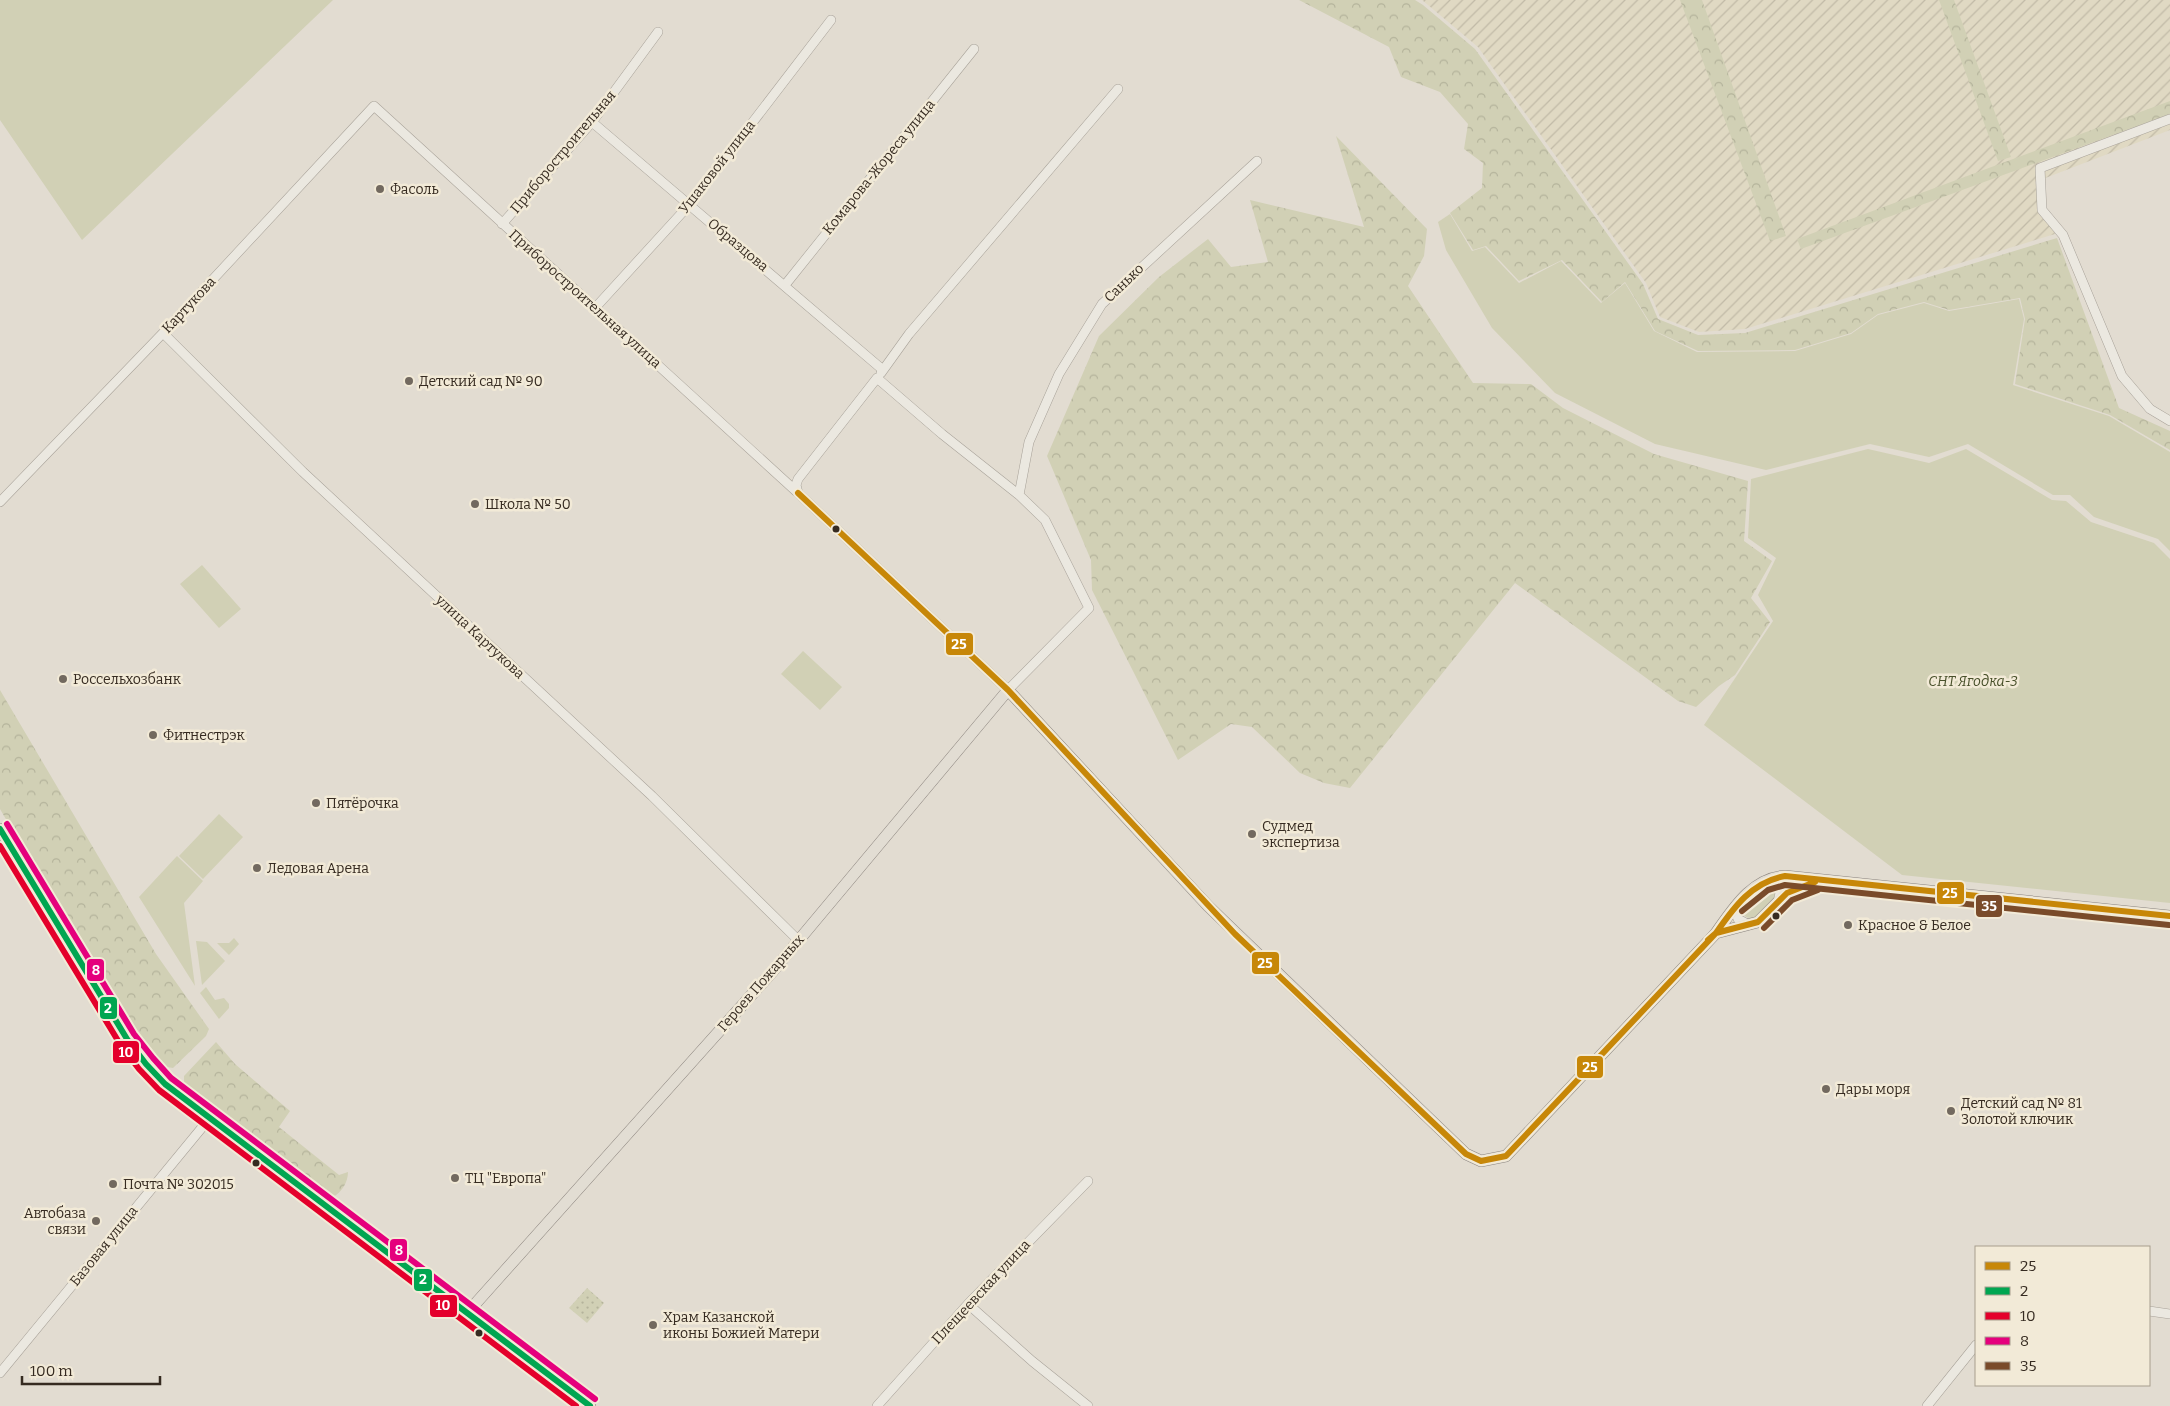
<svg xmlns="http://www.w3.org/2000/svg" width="2170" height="1406" font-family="Bitter,serif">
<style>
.farmland{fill:url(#farmland-furrows)}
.green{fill:#d1d0b5}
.forest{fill:url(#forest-crowns)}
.park{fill:url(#park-dots)}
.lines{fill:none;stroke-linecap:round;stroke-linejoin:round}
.minor-casing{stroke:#a8a299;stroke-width:10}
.major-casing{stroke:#8e8780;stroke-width:12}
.minor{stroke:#ebe8e0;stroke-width:9}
.major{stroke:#e2ddd3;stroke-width:11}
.bus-1-casing{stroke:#f2ead7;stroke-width:10}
.bus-2-casing{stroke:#f2ead7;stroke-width:10}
.bus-3-casing{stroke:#f2ead7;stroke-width:10}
.bus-4-casing{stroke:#f2ead7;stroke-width:10}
.bus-5-casing{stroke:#f2ead7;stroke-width:10}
.bus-1{stroke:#c78708;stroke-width:6}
.bus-2{stroke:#00a651;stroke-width:6}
.bus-3{stroke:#e4002b;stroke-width:6}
.bus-4{stroke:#e5007d;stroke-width:6}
.bus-5{stroke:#7a4b2a;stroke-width:6}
.poi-dot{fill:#72695f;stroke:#f2ead7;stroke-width:2}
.bus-dot{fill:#362b21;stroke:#f2ead7;stroke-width:2}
.labels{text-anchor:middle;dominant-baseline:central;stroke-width:5;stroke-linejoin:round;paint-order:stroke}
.street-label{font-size:14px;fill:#362b21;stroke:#f2ead7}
.poi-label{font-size:14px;fill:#362b21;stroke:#f2ead7;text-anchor:start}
.park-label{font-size:14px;font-style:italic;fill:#48502a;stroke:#f2ead7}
.line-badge{stroke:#f2ead7;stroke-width:2}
.badge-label{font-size:14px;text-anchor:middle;font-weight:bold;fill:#fff}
</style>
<defs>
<pattern id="farmland-furrows" width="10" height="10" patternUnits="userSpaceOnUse" patternTransform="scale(1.25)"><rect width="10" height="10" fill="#e0d9c3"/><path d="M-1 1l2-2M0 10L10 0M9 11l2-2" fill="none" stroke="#c1baa7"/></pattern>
<pattern id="forest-crowns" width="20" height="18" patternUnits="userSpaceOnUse" patternTransform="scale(1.25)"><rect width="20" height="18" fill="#d1d0b5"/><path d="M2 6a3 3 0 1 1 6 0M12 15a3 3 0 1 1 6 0" fill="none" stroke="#b4b39b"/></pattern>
<pattern id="park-dots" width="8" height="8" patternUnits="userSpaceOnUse" patternTransform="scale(1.25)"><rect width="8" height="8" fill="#d1d0b5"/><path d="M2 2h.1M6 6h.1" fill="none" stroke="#b4b39b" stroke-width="1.8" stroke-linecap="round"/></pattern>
</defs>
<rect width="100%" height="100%" fill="#e2dcd1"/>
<path class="farmland" d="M1422,0H2170V130L2035,182L2055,234L1745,329L1699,332L1660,317L1646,283L1478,47Z"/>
<path class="green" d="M0,0H333L82,240L0,120Z
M1450,214L1472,251L1485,247L1519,283L1561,261L1601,303L1625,283L1654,331L1697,352L1795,351L1851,334L1878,315L1924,303L1949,311L2019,299L2024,319L2013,385L2109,416L2170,452V551L2158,539L2094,517L2070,495H2053L1968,444L1929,457L1870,444L1766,470L1655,444L1555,393L1492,328L1446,250L1438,222Z
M1868,449L1929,463L1966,449L2052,500L2066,501L2091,522L2154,543L2170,559V903L1902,875L1704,725L1773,621L1758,595L1776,558L1748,538L1751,479Z
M202,565L241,609L219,628L180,584Z
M803,651L842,687L820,710L781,674Z
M219,814L243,837L203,879L179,856Z
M177,856L203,881L184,903L195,986L139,897Z
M1768,886L1775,892L1776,896L1758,917C1750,919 1746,919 1742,912C1742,900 1757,890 1768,886Z
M234,938L239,944L229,955L217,943H229Z
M196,941L207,942L225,961L202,985Z
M206,987L215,1000L224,998L229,1004V1008L219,1019L200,993Z"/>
<path class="forest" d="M1299,0H1415L1423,5L1475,49L1643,284L1658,319L1698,335L1745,333L2057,238L2119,408L2170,431V450L2110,415L2015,384L2025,319L2020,298L1949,310L1924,302L1878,314L1851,333L1795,350L1698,351L1655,331L1625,282L1602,302L1562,260L1519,281L1486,246L1473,250L1450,213L1482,188L1483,163L1464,149L1468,124L1440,92L1401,77L1389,47Z
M1680,0H1702L1786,236L1770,241Z
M1939,0H1954L2011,157L1998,161Z
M2170,101V114L1801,249L1797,239Z
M1336,136L1427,229L1424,256L1408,286L1473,383L1531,384L1563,408L1654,454L1748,481L1744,541L1772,561L1751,598L1770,622L1735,675L1719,686L1696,707L1678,701L1515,583L1350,788L1324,783L1300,773L1252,727L1231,724L1178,760L1092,590L1091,560L1047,456L1099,336L1159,277L1208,239L1231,267L1268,262L1250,200L1364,227Z
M0,690L156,954L209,1029L206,1036L173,1068L161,1066L128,1029L0,809Z
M216,1042L235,1064L290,1111L279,1127L339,1175L348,1172C348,1182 342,1192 333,1197L184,1084V1076Z"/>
<path class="park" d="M587,1288L604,1303L587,1323L569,1308Z"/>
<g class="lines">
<g class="minor-casing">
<path id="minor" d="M2170,119L2040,168L2042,210L2063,235L2122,376L2150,409L2170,421
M592,122L883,370
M502,224L592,122L658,32
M785,285L974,49
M595,308L690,204L831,20
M163,333L303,472L652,796L798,940
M881,373L909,334L1118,89
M1019,495L1029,442L1059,374L1102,304L1257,161
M0,502L163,333L374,106L798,493L1008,690L1089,608L1045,520L1019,495L942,434L877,378L798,479L796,485L798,493
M1764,881L1777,886L1780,893L1778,902
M1736,905L1735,911L1738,919L1749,925
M968,1304L1032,1361L1088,1406
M2149,1311L2170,1314
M0,1373L209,1119
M877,1406L968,1304L1088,1181
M1927,1406L1976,1345"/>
</g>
<g class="major-casing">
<path id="major" d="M0,829L127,1039L146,1064L165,1084L209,1119L547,1372L590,1406
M1716,933L1758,922L1787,893L1815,882
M468,1312L773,971L1008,690L1208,906L1466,1154L1481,1161L1506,1156L1716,933C1733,909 1752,878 1785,876L2170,916"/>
</g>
<use href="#minor" class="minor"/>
<use href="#major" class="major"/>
<g class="bus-1-casing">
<path id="bus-1" d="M798,493L1008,690L1235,934L1466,1154L1481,1161L1506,1156L1716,933C1734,907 1752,882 1785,876L2170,916
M1708,940L1716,933L1758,922L1787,893L1815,882"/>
</g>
<g class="bus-2-casing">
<path id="bus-2" d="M0,829L127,1039L146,1064L165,1084L590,1406"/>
</g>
<g class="bus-3-casing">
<path id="bus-3" d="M0,846L120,1044L139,1069L159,1090L576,1406"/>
</g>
<g class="bus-4-casing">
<path id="bus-4" d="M7,824L134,1034L153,1058L171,1078L595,1399"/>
</g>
<g class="bus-5-casing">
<path id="bus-5" d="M1742,911L1768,890L1785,885L2169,925
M1764,928L1792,900L1818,890"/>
</g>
<use href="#bus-1" class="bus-1"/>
<use href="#bus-2" class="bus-2"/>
<use href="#bus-3" class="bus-3"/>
<use href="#bus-4" class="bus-4"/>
<use href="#bus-5" class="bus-5"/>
</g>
<g class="poi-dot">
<circle cx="380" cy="189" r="5"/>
<circle cx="409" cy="381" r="5"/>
<circle cx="475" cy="504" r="5"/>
<circle cx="63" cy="679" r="5"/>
<circle cx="153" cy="735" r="5"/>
<circle cx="316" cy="803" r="5"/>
<circle cx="1252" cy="834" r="5"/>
<circle cx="257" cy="868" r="5"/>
<circle cx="1848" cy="925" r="5"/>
<circle cx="1826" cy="1089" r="5"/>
<circle cx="1951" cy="1111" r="5"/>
<circle cx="455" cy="1178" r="5"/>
<circle cx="113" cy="1184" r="5"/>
<circle cx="96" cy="1221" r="5"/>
<circle cx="653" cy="1325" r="5"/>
</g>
<g class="bus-dot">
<circle cx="836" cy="529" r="4.5"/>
<circle cx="1776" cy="916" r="4.5"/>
<circle cx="256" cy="1163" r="4.5"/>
<circle cx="479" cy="1333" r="4.5"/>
</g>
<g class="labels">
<g class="street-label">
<text transform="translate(563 152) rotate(-50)">Приборостроительная</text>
<text transform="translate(717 167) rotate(-52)">Ушаковой улица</text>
<text transform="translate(879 167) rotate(-51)">Комарова-Жореса улица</text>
<text transform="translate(738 245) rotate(40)">Образцова</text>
<text transform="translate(1124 283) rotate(-44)">Санько</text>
<text transform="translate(585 299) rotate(42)">Приборостроительная улица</text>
<text transform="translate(189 305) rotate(-47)">Картукова</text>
<text transform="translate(480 637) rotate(43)">улица Картукова</text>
<text transform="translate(761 983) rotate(-49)">Героев Пожарных</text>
<text transform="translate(104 1246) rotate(-51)">Базовая улица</text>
<text transform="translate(981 1292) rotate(-47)">Плещеевская улица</text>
</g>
<g class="poi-label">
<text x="390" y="189">Фасоль</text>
<text x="419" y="381">Детский сад № 90</text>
<text x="485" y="504">Школа № 50</text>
<text x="73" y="679">Россельхозбанк</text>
<text x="163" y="735">Фитнестрэк</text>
<text x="326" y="803">Пятёрочка</text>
<text x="1262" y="826">Судмед<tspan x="1262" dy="16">экспертиза</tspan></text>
<text x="267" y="868">Ледовая Арена</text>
<text x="1858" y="925">Красное &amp; Белое</text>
<text x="1836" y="1089">Дары моря</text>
<text x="1961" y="1103">Детский сад № 81<tspan x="1961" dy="16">Золотой ключик</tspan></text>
<text x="465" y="1178">ТЦ "Европа"</text>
<text x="123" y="1184">Почта № 302015</text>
<text x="86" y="1213" text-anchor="end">Автобаза<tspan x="86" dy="16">связи</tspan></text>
<text x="663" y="1317">Храм Казанской<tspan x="663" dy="16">иконы Божией Матери</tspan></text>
</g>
<g class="park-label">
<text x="1973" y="681">СНТ Ягодка-3</text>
</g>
</g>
<g class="line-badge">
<rect x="945" y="632" width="29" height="24" rx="5" fill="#c78708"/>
<rect x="1936" y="881" width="29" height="24" rx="5" fill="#c78708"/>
<rect x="1975" y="894" width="28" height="24" rx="5" fill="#7a4b2a"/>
<rect x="1251" y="951" width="29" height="24" rx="5" fill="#c78708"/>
<rect x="86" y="958" width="19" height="24" rx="5" fill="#e5007d"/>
<rect x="99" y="996" width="19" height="24" rx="5" fill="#00a651"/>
<rect x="112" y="1040" width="28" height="24" rx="5" fill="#e4002b"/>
<rect x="1576" y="1055" width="28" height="24" rx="5" fill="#c78708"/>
<rect x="389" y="1238" width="19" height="24" rx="5" fill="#e5007d"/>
<rect x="413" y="1268" width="20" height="24" rx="5" fill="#00a651"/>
<rect x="429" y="1294" width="29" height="24" rx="5" fill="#e4002b"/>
</g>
<g class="badge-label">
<text x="959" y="649">25</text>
<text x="1950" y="898">25</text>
<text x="1989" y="911">35</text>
<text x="1265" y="968">25</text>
<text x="96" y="975">8</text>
<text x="108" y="1013">2</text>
<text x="126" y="1057">10</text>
<text x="1590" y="1072">25</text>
<text x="399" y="1255">8</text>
<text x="423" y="1284">2</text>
<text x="443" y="1310">10</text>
</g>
<rect x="1975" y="1246" width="175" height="140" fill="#f2ead7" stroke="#a79e8e"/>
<rect x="1985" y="1262" width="25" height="8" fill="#c78708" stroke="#a79e8e"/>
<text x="2020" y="1271" font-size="15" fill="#362b21">25</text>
<rect x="1985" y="1287" width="25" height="8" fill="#00a651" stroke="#a79e8e"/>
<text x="2020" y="1296" font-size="15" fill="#362b21">2</text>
<rect x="1985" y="1312" width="25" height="8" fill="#e4002b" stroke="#a79e8e"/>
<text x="2020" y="1321" font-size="15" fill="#362b21">10</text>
<rect x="1985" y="1337" width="25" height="8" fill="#e5007d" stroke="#a79e8e"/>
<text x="2020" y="1346" font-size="15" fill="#362b21">8</text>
<rect x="1985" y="1362" width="25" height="8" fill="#7a4b2a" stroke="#a79e8e"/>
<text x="2020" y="1371" font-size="15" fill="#362b21">35</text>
<path d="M22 1376v8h138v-8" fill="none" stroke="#362b21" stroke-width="2.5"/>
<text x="30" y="1376" font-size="15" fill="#362b21" stroke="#f2ead7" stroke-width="4" paint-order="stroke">100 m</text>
</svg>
